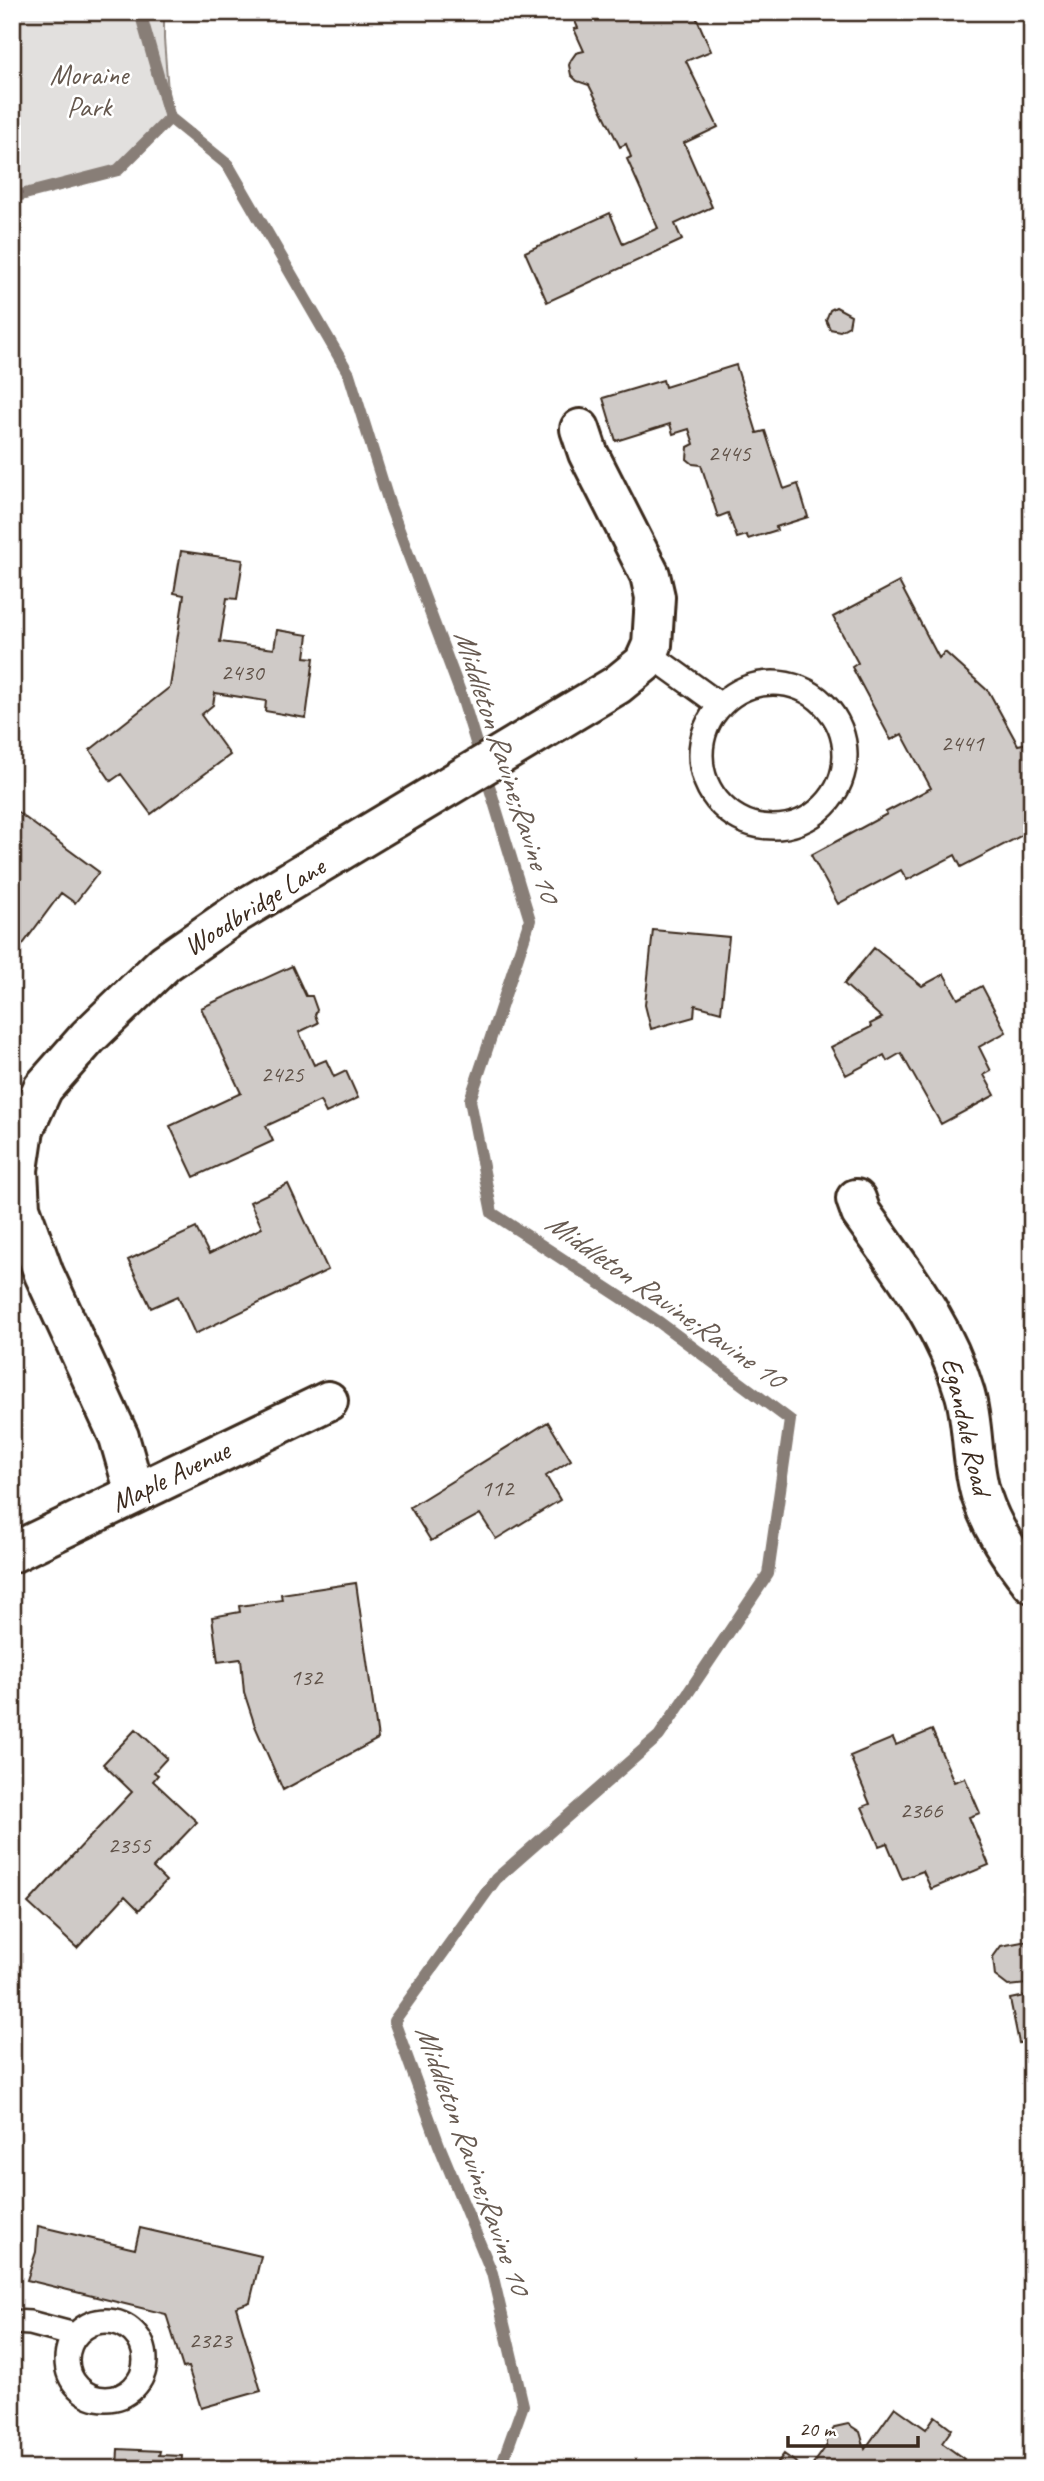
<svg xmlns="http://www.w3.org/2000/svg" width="1044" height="2481" font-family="Caveat,sans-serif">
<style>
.green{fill:#e2e0de;stroke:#8e857e;stroke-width:2}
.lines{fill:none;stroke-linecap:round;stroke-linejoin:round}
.stream{stroke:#887e77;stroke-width:12}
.building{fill:#cfcac7;stroke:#3b2a1e;stroke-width:2}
.lane-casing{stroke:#3b2a1e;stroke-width:28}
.street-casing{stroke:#3b2a1e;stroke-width:44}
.lane{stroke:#fff;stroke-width:23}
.street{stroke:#fff;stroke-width:38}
.labels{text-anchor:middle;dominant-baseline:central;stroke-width:5;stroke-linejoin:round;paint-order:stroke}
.number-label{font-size:24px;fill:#605248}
.park-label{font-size:28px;fill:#65584e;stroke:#fff}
.street-label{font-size:28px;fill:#3b2a1e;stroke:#fff}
.water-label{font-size:30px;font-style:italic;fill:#685b52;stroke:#fff}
</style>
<rect width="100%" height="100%" fill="#fff"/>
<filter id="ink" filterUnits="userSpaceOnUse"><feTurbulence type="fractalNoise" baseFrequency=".0143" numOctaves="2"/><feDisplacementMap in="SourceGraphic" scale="14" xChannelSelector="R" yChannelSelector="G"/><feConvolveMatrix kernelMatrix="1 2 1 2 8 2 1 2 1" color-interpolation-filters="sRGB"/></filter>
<g filter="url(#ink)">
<path class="green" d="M12,12H164V39L170,118L118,170L17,196L12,201Z"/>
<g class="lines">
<path class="stream" d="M170,118L228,165L349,374L390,506L462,697L530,920L470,1100L492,1213L659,1322L790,1420L768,1574L659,1736L496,1879L394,2021L439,2145L492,2273L523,2405L500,2469
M12,201L17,196L118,170L170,118L140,12"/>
</g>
<path class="building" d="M571,12H694L711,51L686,61L718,127L684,143L712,207L675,224L682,240L680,241L547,302L525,252L610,213L623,244L658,228L627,159L631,157L626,144L620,147L589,85L577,81L571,75L569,65L571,60L576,53L584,51L574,29L578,28Z
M836,307L851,315L849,326L840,331L830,329L826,320L830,310Z
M736,365L757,433L765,431L784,489L798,484L808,517L776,527L777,530L748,539L747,535L737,538L728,513L718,517L701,465L693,464L687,459L688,447L694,444L689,429L673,434L670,424L616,441L603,398L663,380L665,387Z
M181,551L243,560L237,599L227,598L220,642L274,649L277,630L308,635L305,657L314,658L306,718L265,711L266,701L215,693L213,705L201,715L230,755L151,814L121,774L111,781L90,750L170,687L184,595L174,593Z
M899,582L939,658L945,652L989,692L1018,745L1032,742V830L961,867L955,855L907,880L901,870L838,904L811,855L887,814L886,812L931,788L902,734L891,740L852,667L858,663L833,617Z
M12,808L99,872L75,903L61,893L12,959Z
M653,930L729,937L721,1012L695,1005L694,1017L651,1029L645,1005Z
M874,948L922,986L944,974L958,999L982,986L1006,1032L979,1047L991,1071L984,1075L995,1095L941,1124L901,1053L887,1061L884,1055L846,1075L831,1047L871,1027L870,1024L882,1018L844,984Z
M292,966L306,996H312L317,1010L315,1015L318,1023L299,1032L314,1065L326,1060L334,1077L346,1071L358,1098L326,1113L320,1101L266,1126L273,1141L194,1177L170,1126L241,1093L201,1008Z
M288,1184L328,1270L195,1334L178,1296L151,1308L128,1260L196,1228L209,1254L262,1228L250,1202Z
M548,1422L571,1460L546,1476L560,1500L496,1539L480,1514L431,1541L410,1507Z
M356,1583L378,1739L283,1790L255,1726L244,1692L241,1659L218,1662L212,1617L240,1612L239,1606L282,1600L281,1594Z
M136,1729L167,1758L154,1772L158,1775L153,1781L197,1822L153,1868L166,1881L139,1910L125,1896L77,1948L28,1903L132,1792L103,1764Z
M932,1730L954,1782L965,1778L980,1813L969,1817L989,1865L931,1889L923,1871L902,1879L887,1843L879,1846L862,1807L870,1804L850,1756L893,1738L896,1745Z
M1032,1940V2041L1019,2043L1010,1999L1029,1995L1027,1984L1008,1986L995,1976L993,1957L1001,1946Z
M38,2226L135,2249L140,2228L261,2256L250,2302L236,2307L261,2391L201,2408L188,2367L183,2368L166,2314L27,2280L36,2252Z
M895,2407L926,2429L935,2416L952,2429L942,2443L964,2459L957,2469H810L827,2445V2438L835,2427L848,2424L860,2432L865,2449Z
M118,2449L160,2451L159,2455L182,2456L181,2469H117Z
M784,2454L805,2469H773Z"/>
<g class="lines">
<g class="lane-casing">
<path id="lane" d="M648,653L720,705
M701 755a72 72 0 1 1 144 0a72 72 0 1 1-144 0Z
M67 2360a39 39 0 1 1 78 0a39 39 0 1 1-78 0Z
M12,2322L30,2323L75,2335"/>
</g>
<g class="street-casing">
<path id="street" d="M856,1199L861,1213C903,1272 944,1323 965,1394C974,1426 971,1463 981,1495C992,1529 1010,1555 1032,1583
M135,1493L119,1437L44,1274L20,1208L18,1170L24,1129L43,1088L88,1037L165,963L237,913L617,685L644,663L652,645L655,597L650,575L588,453L580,429
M12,1553L328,1401"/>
</g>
<use href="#lane" class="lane"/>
<use href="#street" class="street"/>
</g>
</g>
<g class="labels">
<g class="number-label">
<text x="729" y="453">2445</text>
<text x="242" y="672">2430</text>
<text x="962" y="743">2441</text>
<text x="282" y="1074">2425</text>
<text x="497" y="1488">112</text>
<text x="306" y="1677">132</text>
<text x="921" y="1810">2366</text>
<text x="129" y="1845">2355</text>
<text x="210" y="2340">2323</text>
</g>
<g class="park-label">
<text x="89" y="74">Moraine<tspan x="89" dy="32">Park</tspan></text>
</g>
<g class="street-label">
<text transform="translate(254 906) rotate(-32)">Woodbridge Lane</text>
<text transform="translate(967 1426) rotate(77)">Egandale Road</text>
<text transform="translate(170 1476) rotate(-26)">Maple Avenue</text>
</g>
<g class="water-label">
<text transform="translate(507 765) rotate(72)">Middleton Ravine;Ravine 10</text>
<text transform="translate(665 1300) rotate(35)">Middleton Ravine;Ravine 10</text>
<text transform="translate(473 2159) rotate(70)">Middleton Ravine;Ravine 10</text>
</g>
</g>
<rect width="1044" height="2481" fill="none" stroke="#fff" stroke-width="42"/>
<rect x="21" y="21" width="1002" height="2439" fill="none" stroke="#3b2a1e" stroke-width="2.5" filter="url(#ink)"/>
<path d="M788 2436v10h130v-10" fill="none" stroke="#3b2a1e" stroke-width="3.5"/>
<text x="799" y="2436" font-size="21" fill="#3b2a1e" stroke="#ffffff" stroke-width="5" paint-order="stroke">20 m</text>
</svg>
